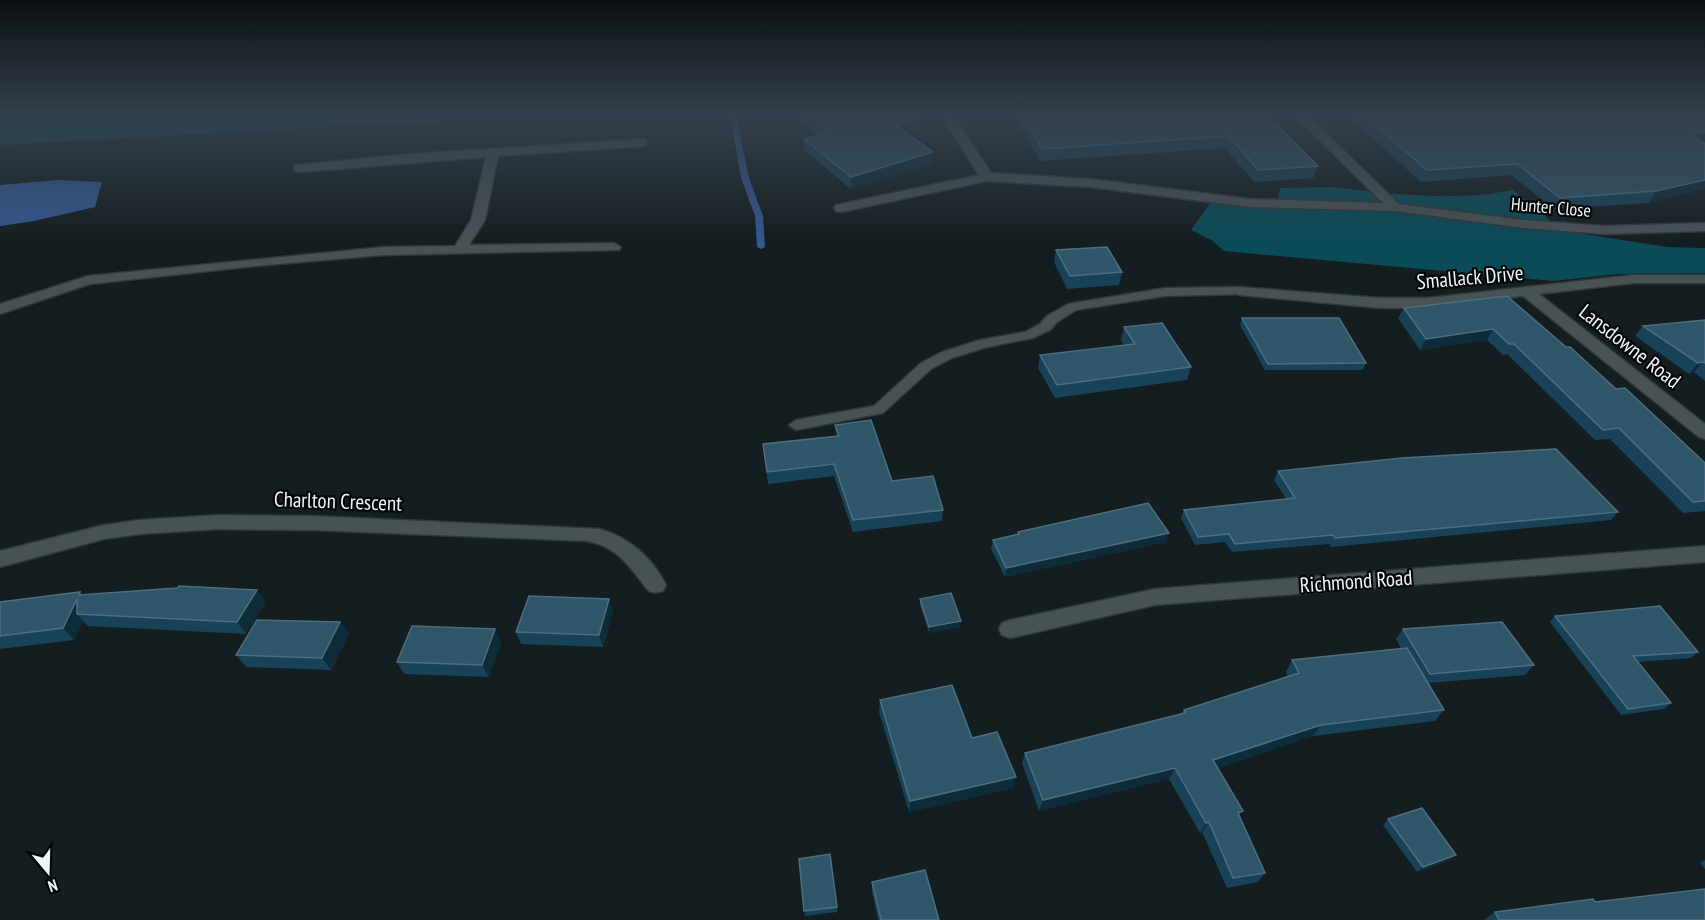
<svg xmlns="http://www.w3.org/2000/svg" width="1705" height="920" font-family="'PT Sans Narrow',sans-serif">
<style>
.green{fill:#0a4b57}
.water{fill:#345790}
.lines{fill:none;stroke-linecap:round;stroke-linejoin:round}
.stream{fill:#345790;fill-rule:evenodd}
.service-casing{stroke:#313739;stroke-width:3}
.minor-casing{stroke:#313739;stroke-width:3}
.service{fill:#475255;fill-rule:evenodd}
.minor{fill:#475255;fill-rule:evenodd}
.wall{fill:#184257}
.shaded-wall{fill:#0d2b39}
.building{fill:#2f5568;stroke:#4d6e7f;stroke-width:1.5}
.labels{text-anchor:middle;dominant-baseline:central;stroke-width:4.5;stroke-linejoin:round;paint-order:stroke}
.far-street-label{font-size:18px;fill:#eff6f7;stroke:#040708}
.street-label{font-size:21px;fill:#eff6f7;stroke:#040708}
</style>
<rect width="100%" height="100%" fill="#141d1f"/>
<path class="green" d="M0,115H538L0,145Z
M1333,187C1392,194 1455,202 1513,190L1546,216L1557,230L1668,247L1705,248V273L1618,274L1553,281L1224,251L1213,241L1191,230L1210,203L1276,209L1280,188Z"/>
<path class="water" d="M58,180L102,182L95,207L34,221L0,226V185Z"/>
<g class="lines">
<path class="stream" d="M730,115H736L749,178L763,216L765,247L761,249L757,247L755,216L741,178Z"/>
<g class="service-casing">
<path id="service" d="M1239,287L1243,288L1245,291L1243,294L1165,296L1076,310L1057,322L1050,330L1033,338L987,347L952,358L931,369L883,413L796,430L789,425L796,420L874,406L921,363L942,352L980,340L1025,332L1040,324L1047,316L1068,304L1165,288Z"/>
</g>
<g class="minor-casing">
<path id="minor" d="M941,115H953L991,173L1090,179L1250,199L1383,203L1294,115H1307L1399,204L1524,220L1604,226L1705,223V231L1604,234L1524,228L1395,211L1250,207L1090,187L987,181L841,212L836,211L834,208L836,205L979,175Z
M642,139L646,140V146L498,156L485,220L469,245L614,243L621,247L619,250L384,255L255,266L90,284L0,314V304L88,276L384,247L455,246L471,220L486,157L300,172L296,171L294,168L296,165L410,154Z
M1634,275H1705V283H1634L1539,294L1705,424V439L1699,437L1523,296L1428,308H1380L1239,295L1232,291L1239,287L1380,298H1428Z
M219,515L312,516L600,529C629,538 652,557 666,585L663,591C659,592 654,594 649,591C645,588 641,580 637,576C623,558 610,545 587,541L312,530L219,529L140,534L104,539L0,567V551L104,525L140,520Z
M1705,546V562L1155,605L1010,638L1002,635L999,629L1002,623L1010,620L1155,589Z"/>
</g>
<use href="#service" class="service"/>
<use href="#minor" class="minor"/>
</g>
<path class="wall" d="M791,115H913L917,118V130L906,133L932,163L851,189L804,150V139L817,135Z
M1014,115H1267L1318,166L1313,178L1254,182L1225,148L1040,161Z
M1347,115H1705V141L1703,142L1649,203L1554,209L1511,175L1421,182Z
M1056,250L1122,272L1119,285L1067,289L1054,262Z
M1404,308L1566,347L1705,463V511L1683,513L1610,439L1595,440L1507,354L1503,355L1487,340L1420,350L1398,318Z
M1242,318L1366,363L1363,370H1265L1240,325Z
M1705,320V381L1694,372L1689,374L1635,336L1643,326Z
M1124,327L1191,367L1187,380L1055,398L1038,368L1040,355L1124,346L1121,340Z
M835,425L892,481L943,510L942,521L853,532L834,476L768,484L763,444L836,436Z
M1278,471L1618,512L1611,520L1331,547L1329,544L1232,552L1225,542L1195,545L1181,518L1184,510L1286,499L1274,480Z
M1018,532L1166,542L1005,577L991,549L993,540L1018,534Z
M80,592L83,595L266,602L246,634L88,626L83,621L74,640L0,649V602Z
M920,599L960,627L929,633L920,605Z
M613,611L603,647L521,644L516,632Z
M1555,616L1698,652L1691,658L1638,662L1671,703L1664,709L1621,715L1550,622Z
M340,622L349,634L331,670L246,667L236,655Z
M495,629L501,642L489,677L404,674L397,662Z
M1403,629L1534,665L1525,675L1428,683L1444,710L1435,721L1313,736L1217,768L1265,873L1258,882L1227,888L1202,832L1200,833L1169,779L1039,811L1022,763L1025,753L1182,714L1184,710L1288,677L1286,672L1292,660L1401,649L1396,639Z
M880,700L972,738L1013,788L909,812L879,712Z
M1388,819L1456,855L1450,860L1417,872L1383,825Z
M799,859L837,907V912L805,916Z
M1705,860V869L1700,863Z
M872,882L939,920H878L872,892Z
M1595,902L1705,920H1484L1495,912Z"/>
<path class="shaded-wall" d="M917,118V130L894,136L895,125Z
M1705,132V141L1682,147L1689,135Z
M933,152L932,163L851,189V177Z
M1705,180V189L1649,203L1656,191Z
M1493,329L1487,340L1420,350L1426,339Z
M1703,362L1694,372L1689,374L1698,363Z
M1169,533L1166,542L1005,577L1006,568Z
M257,590L266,602L246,634L237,622Z
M77,599V614L83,621L74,640L63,628Z
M609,599L613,611L603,647L599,635Z
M961,621L960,627L929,633V627Z
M340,622L349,634L331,670L322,658Z
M495,629L501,642L489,677L482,665Z
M1321,725L1313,736L1207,771L1213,760Z
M1175,768L1169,779L1039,811L1043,800Z
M1016,777L1013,788L909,812L910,801Z
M1209,822L1202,832L1200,833L1206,823Z
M1456,855L1450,860L1417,872L1423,867Z"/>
<path class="building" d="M805,115H913L917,118L895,125L933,152L851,177L804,139L828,132Z
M1022,115H1267L1318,166L1258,170L1229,136L1042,149Z
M1363,115H1699L1705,117V132L1689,135L1705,143V180L1656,191L1560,198L1517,164L1427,170Z
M1107,247L1122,272L1070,276L1056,250Z
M1507,296L1566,347H1570L1616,389L1625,388L1705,463V501L1693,502L1619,428L1603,430L1514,344H1509L1493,329L1426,339L1404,308Z
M1242,318H1339L1366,363L1268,364Z
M1705,320V363L1703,362L1698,363L1643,326Z
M1162,323L1191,367L1057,385L1040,355L1135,344L1124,327Z
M871,420L892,481L933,476L943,510L853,520L834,464L767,472L763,444L839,436L835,425Z
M1556,449L1618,512L1335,538L1333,535L1235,544L1229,534L1198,537L1184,510L1295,498L1278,471L1402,458Z
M1148,503L1169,533L1006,568L993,540L1019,534L1018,532Z
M179,586L257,590L237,622L77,614V599L63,628L0,636V602L80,592L79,595L177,588Z
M951,593L961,621L929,627L920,599Z
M529,596L609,599L599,635L516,632Z
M1660,606L1698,652L1633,656L1671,703L1628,709L1555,616Z
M257,620L340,622L322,658L236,655Z
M1502,622L1534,665L1430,674L1403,629Z
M412,626L495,629L482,665L397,662Z
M1407,648L1444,710L1321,725L1213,760L1243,811L1238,813L1265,873L1233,878L1209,822L1206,823L1175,768L1043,800L1025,753L1185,713L1184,710L1299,673L1292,660Z
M952,685L972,738L997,732L1016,777L910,801L880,700Z
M1422,808L1456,855L1423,867L1388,819Z
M830,854L837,907L804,911L799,859Z
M925,870L939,920H881L872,882Z
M1705,889V920H1499L1495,912L1593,899L1595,902Z"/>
<linearGradient id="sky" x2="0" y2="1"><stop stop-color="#0b1011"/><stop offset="0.47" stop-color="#34404d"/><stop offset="1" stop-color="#34404d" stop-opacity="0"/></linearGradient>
<rect width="1705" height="244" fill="url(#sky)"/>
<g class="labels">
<g class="far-street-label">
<text transform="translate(1551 207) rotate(5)">Hunter Close</text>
</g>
<g class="street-label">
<text transform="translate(1470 277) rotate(-5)">Smallack Drive</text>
<text transform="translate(1630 346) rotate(38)">Lansdowne Road</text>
<text transform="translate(338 501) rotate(2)">Charlton Crescent</text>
<text transform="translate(1356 581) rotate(-4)">Richmond Road</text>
</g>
</g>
<g transform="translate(48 872) rotate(161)" stroke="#040708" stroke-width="4.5" paint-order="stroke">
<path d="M0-4.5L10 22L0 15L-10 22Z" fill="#eff6f7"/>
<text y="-9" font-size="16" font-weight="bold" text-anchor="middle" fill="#eff6f7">N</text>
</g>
</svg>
